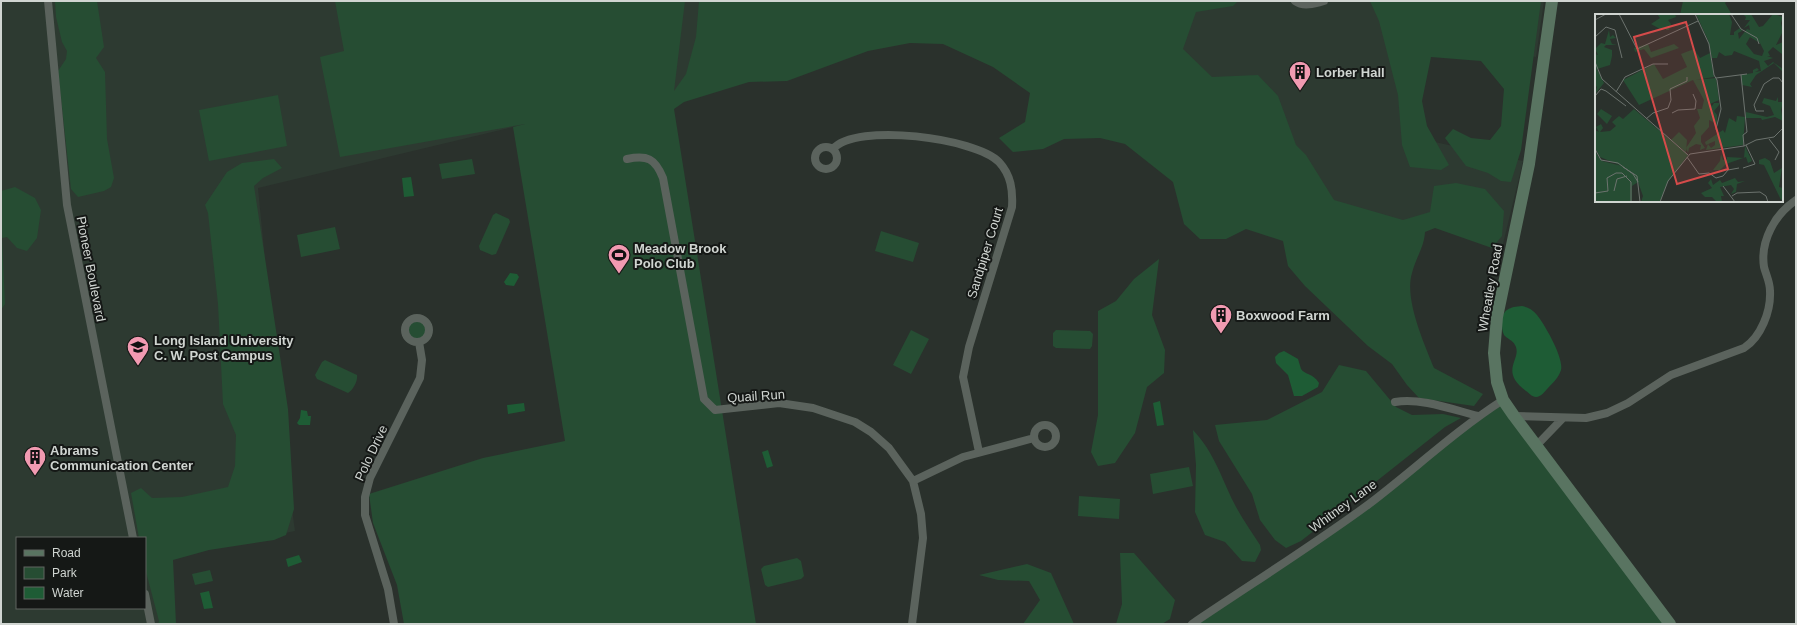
<svg xmlns="http://www.w3.org/2000/svg" width="1797" height="625" font-family="Arial,sans-serif">
<style>
.built{fill:#2d3a31;fill-rule:evenodd}
.green{fill:#264d33}
.water{fill:#1e5c35}
.lines{fill:none;stroke-linecap:round;stroke-linejoin:round}
.street{stroke:#5b635d;stroke-width:8}
.secondary{stroke:#597461;stroke-width:12}
.labels{text-anchor:middle;dominant-baseline:central;stroke-width:4;stroke-linejoin:round;paint-order:stroke}
.poi-label{font-size:13px;font-weight:bold;fill:#d0d5d1;stroke:#151816;text-anchor:start}
.street-label{font-size:13px;fill:#d0d5d1;stroke:#151816}
.inset-road{fill:none;stroke:#6c736e;stroke-width:1}
.view{fill:#d54b4a;fill-opacity:0.15;stroke:#d54b4a;stroke-width:2}
.inset-edge{fill:none;stroke:#d0d5d1;stroke-width:2}
</style>
<rect width="100%" height="100%" fill="#2a312c"/>
<path class="built" d="M1,1H1544L1536,57L1416,37V138L1523,161L1502,248L1421,220L1390,298L949,17L672,97L513,127L258,188L282,435L295,531L164,557L175,624H1ZM17,538H145V608H17Z"/>
<path class="green" d="M55,1H97L104,47L96,58L105,72L107,139L114,178L111,187L104,191L78,197L71,189L58,71L66,59L67,51L62,42L56,17Z
M335,1H685L674,91L686,74L696,37L699,1H1238L1233,6L1196,12L1183,49L1212,77L1258,75L1278,96L1296,145L1306,155L1334,200L1403,220L1430,212L1434,186L1456,183L1485,189L1504,211L1502,236L1492,248L1435,228L1425,232C1424,248 1416,257 1412,273C1404,299 1424,343 1434,368L1483,394L1474,406L1419,398L1407,385L1392,364L1368,346L1305,286L1288,266L1283,241L1246,229L1226,239H1200L1184,224L1173,182L1125,144L1100,138L1064,139L1043,149L1013,152L999,138L1025,122L1030,93L993,67L943,44L910,43L868,51L787,81L749,82L684,102L674,109L756,624H404L397,585L373,523L369,494L483,458L565,441L513,127L525,124L340,157L320,57L344,51Z
M1370,1H1541L1521,150L1511,182L1501,181L1488,173L1466,166L1445,138L1453,129L1471,138L1490,140L1501,126L1504,89L1481,61L1431,57L1422,101L1427,126L1449,165L1441,170L1410,167L1402,145L1398,95L1379,21Z
M1683,1H1727L1725,3L1732,15H1680Z
M278,95L287,146L209,161L199,110Z
M274,159L282,168L263,178L254,186L288,409L294,509L286,535L274,540L209,550L173,560L176,624H158L159,621L145,568V538H139L131,493L141,488L152,498L182,497L228,487L235,466L236,435L223,404L218,304L208,213L205,205L227,172L242,163Z
M472,159L475,174L442,179L439,164Z
M15,187L35,198L41,210L37,238L27,251L17,248L7,237L2,238L5,304L1,310V191Z
M496,213L509,219L510,222L496,254L492,255L480,250L479,246L493,215Z
M335,227L340,249L301,257L297,235Z
M881,231L919,243L913,262L875,251Z
M1159,259L1152,315L1165,350L1164,373L1147,387L1135,433L1115,463L1098,466L1091,452L1098,415V311L1116,301L1134,279Z
M407 330a10 10 0 1 1 20 0a10 10 0 1 1-20 0Z
M911,330L929,339L911,374L893,365Z
M1056,330L1090,331L1093,334L1092,346L1090,349L1056,348L1053,346V333Z
M325,360L357,375C358,381 353,390 348,393L317,379L315,375L322,362Z
M1339,365L1366,371L1396,407L1412,415L1443,414L1461,418L1445,427L1301,541L1286,548L1275,540L1260,520L1252,494L1219,441L1215,425L1267,420L1322,392Z
M1503,400L1670,624H1192L1332,531Z
M1193,430C1214,452 1221,477 1234,503C1241,517 1251,531 1260,545L1261,550L1255,562L1242,561L1225,542L1205,535L1195,512L1196,465Z
M1189,467L1193,486L1153,494L1150,474Z
M1079,496L1120,499L1119,519L1078,516Z
M1120,553H1134L1175,600L1170,619L1162,624H1116L1122,604Z
M797,558L801,561L804,576L801,579L768,587L765,585L761,569L764,566Z
M1027,564L1051,573L1074,624H1023L1040,600L1029,581L998,580L979,575Z
M210,570L213,581L195,585L192,574Z"/>
<path class="water" d="M411,177L414,196L404,197L402,178Z
M510,273L517,274L519,277L514,286L506,285L504,282Z
M1522,306C1528,307 1533,310 1537,315C1545,325 1564,358 1561,370C1559,377 1553,383 1548,388C1545,391 1541,397 1536,397C1532,397 1529,393 1526,391C1498,370 1523,359 1515,345C1513,340 1507,339 1504,335C1502,331 1502,327 1502,323C1502,309 1510,307 1522,306Z
M1284,351L1298,359C1299,362 1300,366 1301,369C1305,375 1313,373 1319,383L1318,387L1302,396H1294L1288,375L1276,363L1275,357L1279,353Z
M1160,401L1164,425L1157,426L1153,403Z
M524,403L525,411L508,414L507,405Z
M301,410L307,411L308,416H311L310,425H299L297,423L300,418Z
M768,450L773,466L767,468L762,452Z
M299,555L302,562L288,567L286,559Z
M209,591L213,608L204,609L200,593Z"/>
<g class="lines">
<path class="street" d="M48,1L67,205L133,538
M1295,1C1303,7 1314,4 1324,1
M815 158a11 11 0 1 1 22 0a11 11 0 1 1-22 0Z
M833,149C856,122 976,138 999,162C1011,175 1013,190 1012,207L969,347L963,377L979,452
M627,159C647,155 655,158 663,178L704,399L715,410L779,403L813,408L855,422L871,432L889,448L913,481L921,514L923,538L912,624
M405 330a12 12 0 1 1 24 0a12 12 0 1 1-24 0Z
M1395,402C1420,397 1454,410 1478,416
M1514,416L1586,418L1607,413L1628,403L1671,375L1744,348C1761,337 1771,311 1770,291C1770,282 1766,275 1764,267C1760,241 1775,214 1796,200
M1034 436a11 11 0 1 1 22 0a11 11 0 1 1-22 0Z
M1536,446L1563,418
M913,481L963,457L1034,438
M145,594L151,624
M394,624L388,589L365,515V497L370,478L420,378L422,360L419,342
M1192,624C1251,584 1312,546 1369,504C1415,469 1455,431 1503,400"/>
<path class="secondary" d="M1552,1L1529,164L1497,317L1494,353L1497,382L1503,400L1514,416L1670,624"/>
</g>
<defs>
<g id="building-pin" transform="scale(1.15)"><path d="M0 17L-7.5 6A9.5 9.5 0 1 1 7.5 6Z" fill="#f19ab1" stroke="#151816"/><path d="M-4-6H4V6H1V3H-1V6H-4ZM-2.5-4.3h1.7v1.8h-1.7ZM.8-4.3h1.7v1.8H.8ZM-2.5-1h1.7V.8h-1.7ZM.8-1h1.7V.8H.8Z" fill="#111"/></g>
<g id="stadium-pin" transform="scale(1.15)"><path d="M0 17L-7.5 6A9.5 9.5 0 1 1 7.5 6Z" fill="#f19ab1" stroke="#151816"/><path d="M0-5a6.5 5 0 1 0 0 10a6.5 5 0 1 0 0-10ZM-3.5-1.8h7v3.6h-7Z" fill="#111"/></g>
<g id="university-pin" transform="scale(1.15)"><path d="M0 17L-7.5 6A9.5 9.5 0 1 1 7.5 6Z" fill="#f19ab1" stroke="#151816"/><path d="M0-5L7-2L0 1L-7-2ZM-4 1L0 2.5L4 1V4Q0 6-4 4Z" fill="#111"/></g>
</defs>
<g fill-rule="evenodd">
<use href="#building-pin" x="1300" y="72"/>
<use href="#stadium-pin" x="619" y="255"/>
<use href="#building-pin" x="1221" y="315"/>
<use href="#university-pin" x="138" y="347"/>
<use href="#building-pin" x="35" y="457"/>
</g>
<g class="labels">
<g class="poi-label">
<text x="1316" y="72">Lorber Hall</text>
<text x="634" y="248">Meadow Brook<tspan x="634" dy="15">Polo Club</tspan></text>
<text x="1236" y="315">Boxwood Farm</text>
<text x="154" y="340">Long Island University<tspan x="154" dy="15">C. W. Post Campus</tspan></text>
<text x="50" y="450">Abrams<tspan x="50" dy="15">Communication Center</tspan></text>
</g>
<g class="street-label">
<text transform="translate(985 253) rotate(-73)">Sandpiper Court</text>
<text transform="translate(91 269) rotate(79)">Pioneer Boulevard</text>
<text transform="translate(1490 288) rotate(-80)">Wheatley Road</text>
<text transform="translate(756 396) rotate(-4)">Quail Run</text>
<text transform="translate(371 453) rotate(-65)">Polo Drive</text>
<text transform="translate(1343 506) rotate(-36)">Whitney Lane</text>
</g>
</g>
<g transform="translate(1595 14)">
<rect width="188" height="188" fill="#2a312c"/>
<path d="M62,0H80L81,3L73,6L76,10L74,16H71V14L65,15L56,10L65,4ZM101,0H134L137,8L135,21H139V18L145,14L147,17L143,19L144,25L152,15L155,16L154,11L149,14L155,6H150L151,3L148,0H156L164,13L168,12L178,0L188,3L186,9L188,17L181,31L188,28L187,40L178,33L173,38L175,42H172L178,44L169,47L173,52L178,48L188,55V58L179,49L161,61L155,70L157,73L147,71L146,61L158,59V56L162,54L164,56L160,58L166,57L164,47L139,37L137,41L130,42L124,38L122,44H117L113,26ZM155,23L165,29L169,37L167,42L159,40L151,30ZM14,16L15,23L18,21L21,24L15,25L17,30L22,31H11L9,33L17,36V42L15,51L2,55L9,69L0,80L2,73L0,71V40L3,41L0,35L6,29L10,30ZM53,30L56,38L79,30L84,34L56,44L49,35L40,38L39,34ZM99,35L105,44L115,39L119,63L100,66L121,64L124,86L115,90L117,92L119,89H124V91L119,97L122,101V110L114,106V113L106,122V128L110,134L105,136L106,131L101,130L94,134L93,139L91,134L101,119L99,112L105,104L102,95H107L109,86L98,66L44,91L28,66L59,50L68,65L92,53L86,40ZM183,83V88H188L186,96L188,107L180,103L167,106L166,104H151V98L172,103L179,101L175,92L167,89L169,84L181,87ZM6,95L17,102L12,110L2,100ZM39,95L93,141L72,169L65,188H46L48,182L43,168L37,172V188H0V136L3,142L7,147L27,152L5,143L0,134V116L4,118L1,113L6,110L8,114L5,118L15,117L21,112L17,108L24,102L28,105ZM142,102L150,103L148,131L111,136L113,130L116,134L120,131V127L111,131L110,128L128,116L130,119L134,104L141,108ZM84,118L92,126L91,138L76,126ZM150,132L157,147L153,149L151,143L131,150L125,156H118L125,147L126,140L128,146H132V143L149,144ZM170,144L175,147L179,159L187,154L188,148L184,173L188,174V185L186,186L169,151L164,150V146ZM140,164L143,168L150,167L142,170L141,178L136,180L139,175L136,171L125,173L129,182H126L127,188H122L117,183H110L106,179L117,174L113,169L116,165L118,171L125,166L127,169Z" fill="#264d33" fill-rule="evenodd"/>
<path class="inset-road" d="M24,0L42,35L103,7M100,0L114,30L119,61L122,66L126,95L121,115L123,119M136,0L146,15L162,24L164,30M0,6L11,0M0,23L11,13L20,16L27,44M0,48L7,65L93,141M146,61L152,118L148,121L149,132M121,64L152,60M21,78L30,63L58,50H73M0,82L6,75L11,77L31,92M169,97H161L159,91L169,70L178,64H184L188,69V80M77,99L83,96L100,95L101,87L98,80M51,105L58,99L73,94L76,86L75,75L92,67V63M174,125L184,138L180,146M0,135L6,146L23,149L38,160L43,168M92,143L104,160L114,159L121,164L128,162L133,156L144,154M28,153L42,162L45,188M148,154L160,150L151,131M128,172L140,188M19,177L22,165L32,162M0,179L13,177L12,164L21,159H27L36,168V188M137,182L142,179L165,178L171,182L173,188M65,188L73,167L95,140L149,132L161,126L179,123L188,114"/>
<path class="view" d="M91,8L133,155L82,170L39,23Z"/>
<rect width="188" height="188" class="inset-edge"/>
</g>
<rect width="1797" height="625" fill="none" stroke="#d0d5d1" stroke-width="4"/>
<rect x="16" y="537" width="130" height="72" fill="#151816" stroke="#606461"/>
<rect x="24" y="550" width="20" height="6" fill="#597461" stroke="#606461"/>
<text x="52" y="557" font-size="12" fill="#d0d5d1">Road</text>
<rect x="24" y="567" width="20" height="12" fill="#264d33" stroke="#606461"/>
<text x="52" y="577" font-size="12" fill="#d0d5d1">Park</text>
<rect x="24" y="587" width="20" height="12" fill="#1e5c35" stroke="#606461"/>
<text x="52" y="597" font-size="12" fill="#d0d5d1">Water</text>
</svg>
